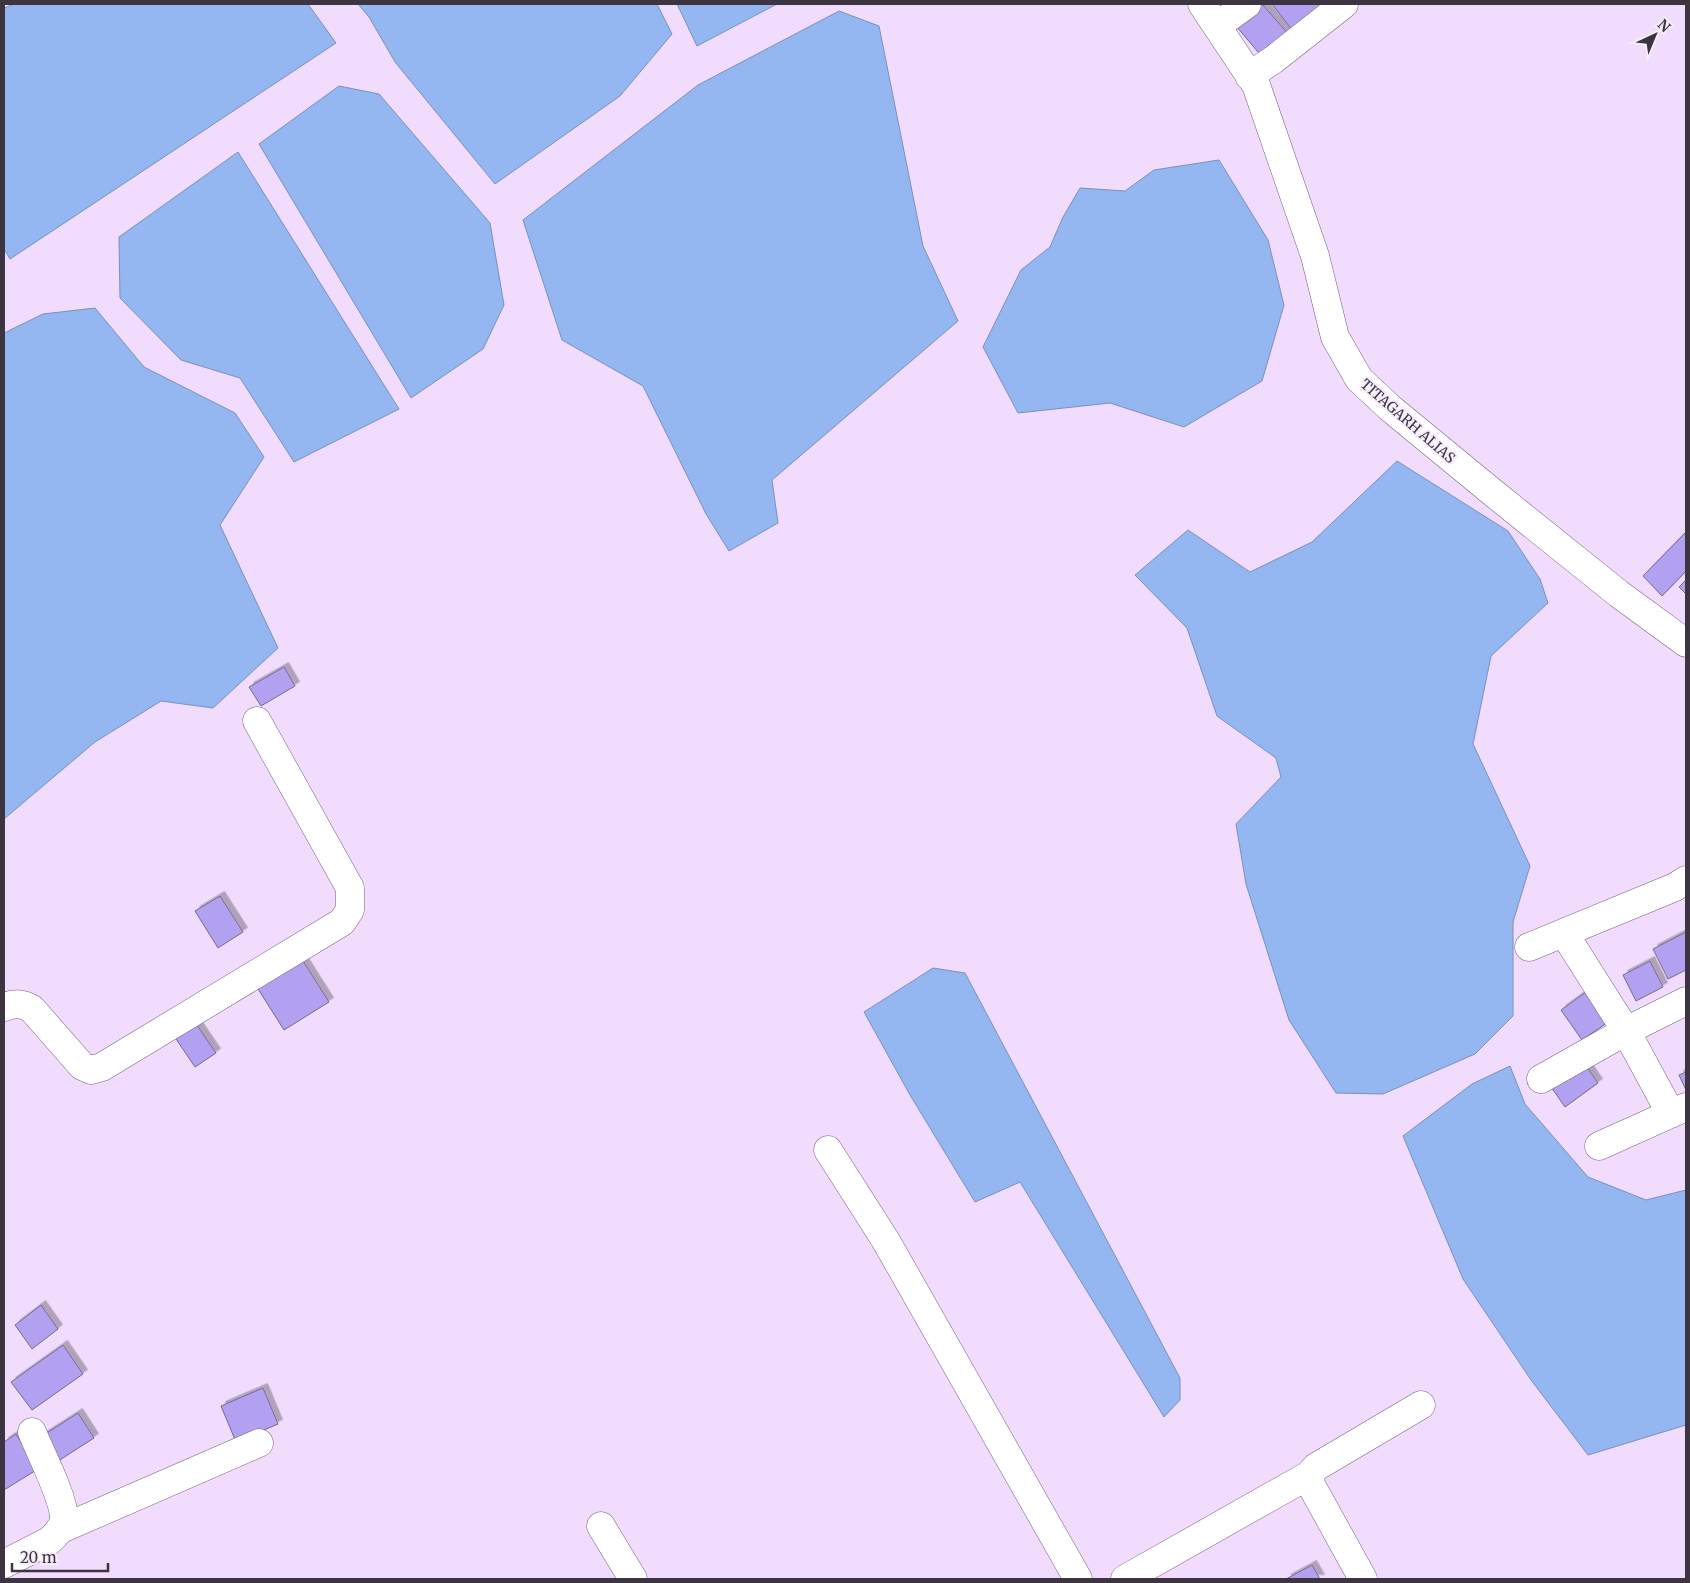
<svg xmlns="http://www.w3.org/2000/svg" width="1690" height="1583" font-family="Merriweather,serif">
<style>
.water{fill:#94b7f1;stroke:#7a90bc}
.building{fill:#b2a0f0;stroke:#726b8b;filter:url(#shadow)}
.lines{fill:none;stroke-linecap:round;stroke-linejoin:round}
.minor-casing{stroke:#75637f;stroke-width:29}
.minor{stroke:#fff;stroke-width:28}
.labels{text-anchor:middle;dominant-baseline:central;stroke-width:4.5;stroke-linejoin:round;paint-order:stroke}
.street-label{font-size:14px;fill:#3c3440;stroke:#f7eefc}
</style>
<defs>
<filter id="shadow"><feDropShadow dx="4.5" dy="-4.5" stdDeviation="0" flood-color="#0004"/></filter>
</defs>
<rect width="100%" height="100%" fill="#f1dcfd"/>
<path class="water" d="M14,4H308L336,43L10,259L4,249V8Z
M358,4H657L672,34L620,96L495,184L395,62L369,17Z
M677,4H777L697,46Z
M839,11L879,26L923,246L958,321L772,480L778,523L729,551L706,514L643,386L562,340L523,220L698,85Z
M339,86L379,94L490,223L504,305L483,349L411,398L259,144Z
M238,152L399,409L294,462L240,378L181,360L120,298L119,237Z
M1219,160L1268,240L1284,305L1262,381L1184,427L1110,403L1018,413L983,347L1021,270L1050,247L1063,217L1080,188L1125,191L1154,170Z
M95,308L144,367L235,413L264,457L220,525L278,648L213,708L161,701L95,742L4,819V333L43,314Z
M1397,461L1508,531L1540,579L1548,603L1491,656L1473,744L1530,866L1513,922V1016L1475,1054L1383,1094L1336,1093L1289,1020L1246,884L1236,824L1281,777L1276,758L1217,716L1187,628L1135,575L1188,530L1250,572L1312,542Z
M933,968L965,973L1180,1378V1400L1164,1417L1020,1182L975,1202L910,1095L864,1012Z
M1510,1066L1525,1104L1588,1177L1646,1200L1686,1190V1425L1588,1455L1531,1380L1463,1279L1403,1136L1472,1084Z"/>
<path class="building" d="M1262,4L1291,37L1264,59L1236,26Z
M1272,4H1322L1296,35Z
M1686,532V571L1662,596L1643,576Z
M1686,580V594L1679,587Z
M284,667L295,686L261,706L249,687Z
M220,896L243,932L218,948L195,911Z
M1686,932V970L1668,979L1653,949Z
M298,953L329,1002L284,1030L253,981Z
M1650,961L1663,987L1636,1001L1623,975Z
M1593,987L1614,1018L1582,1040L1561,1010Z
M195,1022L216,1053L195,1067L174,1036Z
M1582,1060L1598,1083L1565,1107L1549,1084Z
M1686,1072V1090L1679,1075Z
M41,1305L58,1329L32,1349L15,1325Z
M63,1345L83,1374L32,1410L11,1382Z
M263,1388L278,1424L236,1442L221,1406Z
M78,1413L94,1438L55,1463L39,1438Z
M16,1434L38,1469L4,1490V1442Z
M1312,1565L1320,1579H1286Z"/>
<g class="lines">
<g class="minor-casing">
<path id="minor" d="M1202,4L1256,85L1315,256L1335,337L1359,379L1390,408L1497,496L1619,594L1686,643
M1217,26L1247,4
M1249,76L1273,60L1344,4
M1564,933L1626,1031L1671,1114
M1529,947L1675,887L1686,880
M4,1007C15,1003 22,1003 32,1009L82,1066L91,1070L102,1067L342,922L350,910V888L257,721
M1541,1079L1626,1031L1686,1001
M1599,1146L1686,1107
M828,1150L886,1241L1078,1579
M601,1526L633,1579
M59,1530L259,1443
M4,1564L49,1541C56,1535 64,1527 64,1518C64,1498 40,1452 32,1432
M1125,1579L1309,1475
M1363,1579L1310,1483L1309,1475L1316,1467L1421,1405"/>
</g>
<use href="#minor" class="minor"/>
</g>
<g class="labels">
<g class="street-label">
<text transform="translate(1408 421) rotate(41)">TITAGARH ALIAS</text>
</g>
</g>
<rect width="1690" height="1583" fill="none" stroke="#3c3440" stroke-width="10"/>
<g transform="translate(1655 35) rotate(44)" stroke="#f7eefc" stroke-width="4" paint-order="stroke">
<path d="M0-4L9 19L0 12L-9 19Z" fill="#3c3440"/>
<text y="-8" font-size="14" font-weight="bold" text-anchor="middle" fill="#3c3440">N</text>
</g>
<path d="M12 1563v8h96v-8" fill="none" stroke="#3c3440" stroke-width="2.5"/>
<text x="20" y="1563" font-size="15" fill="#3c3440" stroke="#f7eefc" stroke-width="4" paint-order="stroke">20 m</text>
</svg>
